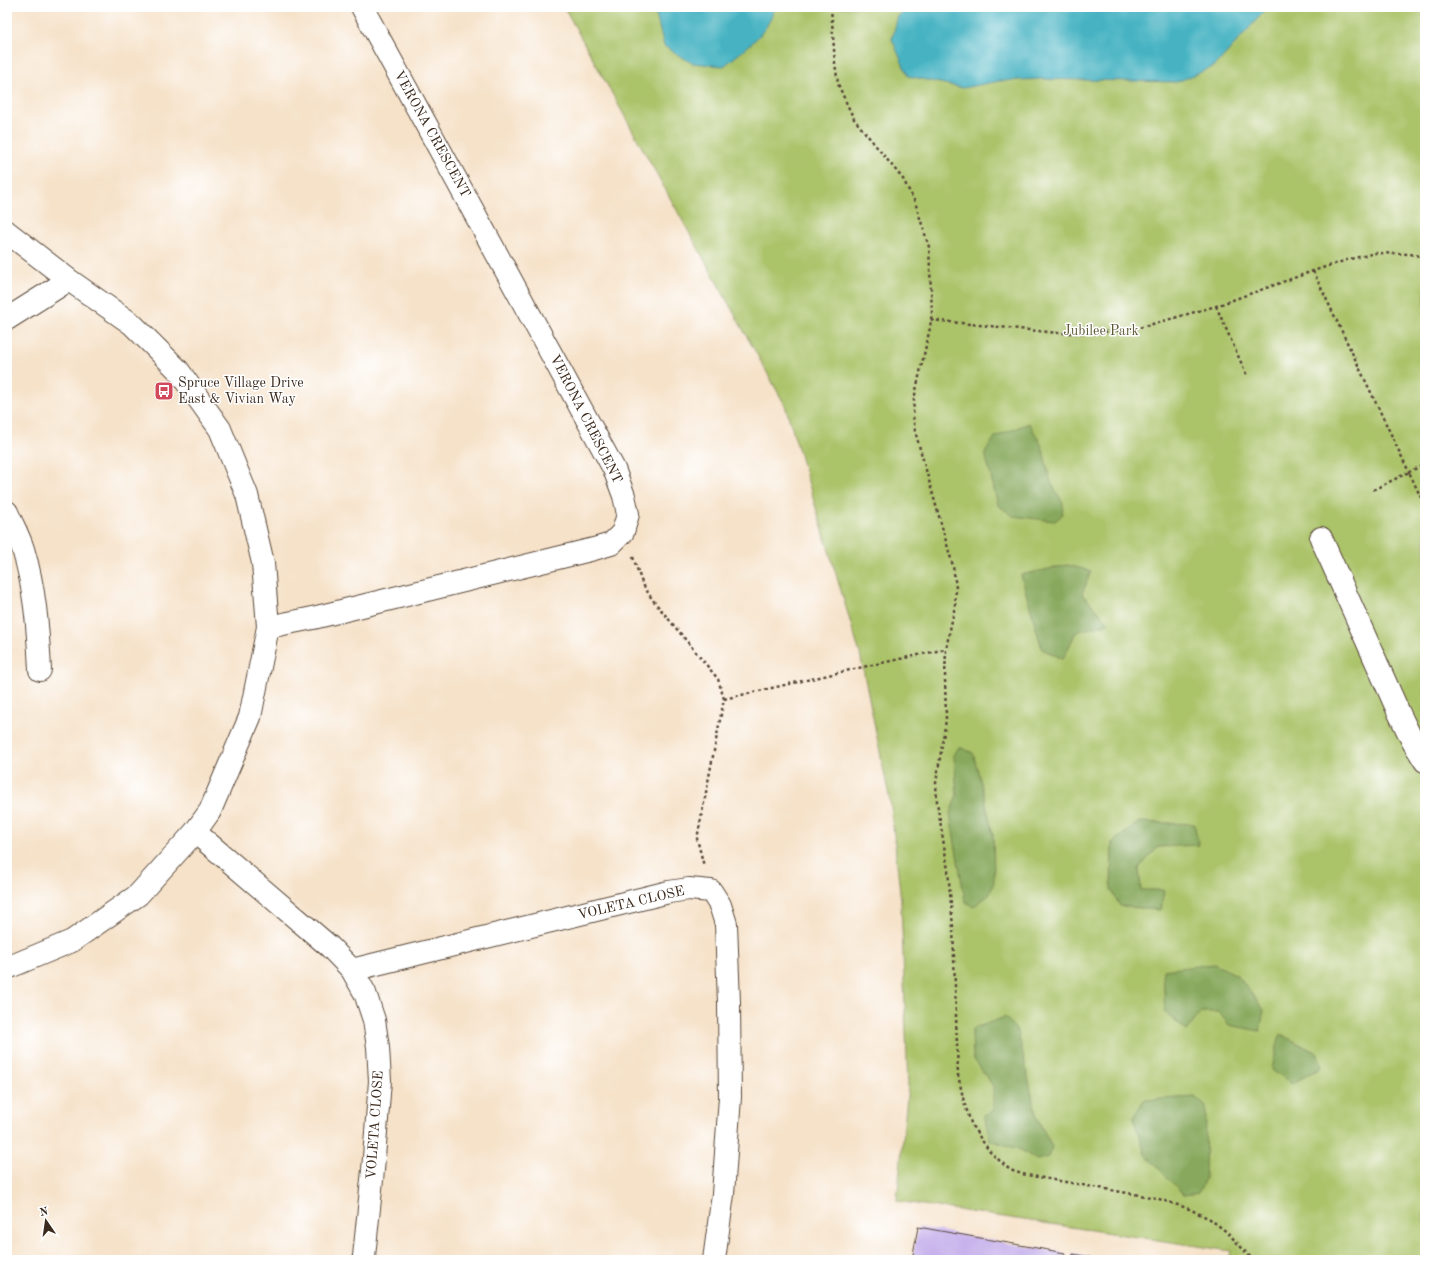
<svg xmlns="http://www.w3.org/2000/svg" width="1432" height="1267" font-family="'Old Standard TT',serif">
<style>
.green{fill:#abc369;stroke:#737644}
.forest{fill:#88a95d;stroke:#626a3e}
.water{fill:#46b3c2;stroke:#406e70}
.building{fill:#c3acea}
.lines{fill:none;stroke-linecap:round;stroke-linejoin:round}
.minor-casing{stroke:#574638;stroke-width:24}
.path{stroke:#574638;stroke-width:2.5;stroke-dasharray:3 3;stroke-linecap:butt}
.minor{stroke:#fff;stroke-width:22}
.labels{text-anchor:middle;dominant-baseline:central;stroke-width:3;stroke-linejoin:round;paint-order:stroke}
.street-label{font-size:14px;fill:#3b2a1e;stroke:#fff}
.park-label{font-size:14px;fill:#5d5834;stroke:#fff}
.poi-label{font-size:14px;fill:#3b2a1e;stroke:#fff;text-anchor:start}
</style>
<rect width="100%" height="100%" fill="#fff"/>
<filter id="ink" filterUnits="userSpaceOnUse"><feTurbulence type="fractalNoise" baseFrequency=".025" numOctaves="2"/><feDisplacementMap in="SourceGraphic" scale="8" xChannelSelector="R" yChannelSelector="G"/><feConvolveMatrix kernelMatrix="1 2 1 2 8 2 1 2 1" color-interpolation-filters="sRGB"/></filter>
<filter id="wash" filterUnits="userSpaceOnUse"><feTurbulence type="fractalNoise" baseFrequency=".012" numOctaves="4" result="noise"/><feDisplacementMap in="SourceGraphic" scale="16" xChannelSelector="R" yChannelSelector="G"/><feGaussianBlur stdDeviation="0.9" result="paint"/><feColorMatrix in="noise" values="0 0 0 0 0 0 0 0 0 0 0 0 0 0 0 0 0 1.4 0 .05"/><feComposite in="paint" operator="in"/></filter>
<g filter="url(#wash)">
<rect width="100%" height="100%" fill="#f6e2c9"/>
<path class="green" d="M564,7H1425V1260H1229L1231,1251L897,1201L908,1086L901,902L891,806L860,654L785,405Z"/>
<path class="forest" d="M1029,423L1042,446L1051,483L1063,503L1062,515L1055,521L1013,516L998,505L985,453L995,437Z
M1067,565L1091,571L1082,594L1109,623L1076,632L1063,659L1042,649L1021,575Z
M959,747L973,753L980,779L993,834L994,882L989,895L973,907L965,901L950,814L957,795L954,755Z
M1139,822L1194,824L1199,845L1158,847L1139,868L1141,890H1164L1161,910L1120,906L1111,889L1112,843Z
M1214,964L1237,975L1264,1010L1260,1031L1229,1025L1219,1012H1201L1187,1031L1165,1012L1163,970Z
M1005,1017L1018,1032L1037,1118L1052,1147L1048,1157L1037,1160L1021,1150L990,1140L984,1115L993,1111V1086L973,1058L972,1029Z
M1280,1034L1317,1053L1322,1066L1292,1084L1272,1069Z
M1195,1097L1206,1107L1205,1179L1198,1193L1184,1195L1145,1154L1133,1117L1144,1100Z"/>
<path class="water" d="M654,7H774C770,33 743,50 724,66L692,63L664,46Z
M912,7H1034L1044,10L1068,7H1268L1215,66L1177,82L1040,79L999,81L963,88L908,76L892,39L898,16Z"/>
<g id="blocks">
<path class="building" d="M918,1227L1065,1253L1064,1260H912Z
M1073,1254L1099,1259V1260H1072Z"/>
</g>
</g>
<g filter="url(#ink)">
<use href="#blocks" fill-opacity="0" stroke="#574638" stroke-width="1"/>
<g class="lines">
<g class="minor-casing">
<path id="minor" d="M7,232L69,280L132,324L178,370L220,429L247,495L263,563L268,627L250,717L210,811L195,832L138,895L72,941L7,968
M7,319L69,280
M7,512C12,524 19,536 23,549C35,588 38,629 40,670
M1321,538L1399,713L1413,742L1425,761
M268,627L313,618L594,549L611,544L623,532L628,514L624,496L614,469L362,7
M195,832L330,947L352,970L365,993L374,1020L378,1047L380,1081L373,1170L364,1256L365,1260
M352,970L669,892L689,889L711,891L720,905L726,924L729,1003L730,1097L723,1194L714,1260"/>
</g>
<path class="path" d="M831,7L835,63L838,84L845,100L854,119L903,179L915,202L929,247L932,312L930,328L914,399L913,416L915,431L953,566L956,588L955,606L946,649L945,677L946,720L936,783L937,802L948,870L953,927L958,1075L964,1102L972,1126L990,1152L1010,1170L1022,1174L1043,1178L1156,1198L1187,1208L1210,1219L1228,1233L1253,1260
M1313,271L1409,472L1425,464
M1216,306L1247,376
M931,320L1058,333H1095L1135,329L1216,306L1313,271L1350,259L1376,253L1410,254L1425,257
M1373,490L1409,472L1423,502
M633,557L642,583L652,599L718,679L724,699L697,839L704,866
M724,699L863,667L946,649"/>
<use href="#minor" class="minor"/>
</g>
</g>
<defs>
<g id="bus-square" transform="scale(1)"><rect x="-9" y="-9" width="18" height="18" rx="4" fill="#d1495b" stroke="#fff"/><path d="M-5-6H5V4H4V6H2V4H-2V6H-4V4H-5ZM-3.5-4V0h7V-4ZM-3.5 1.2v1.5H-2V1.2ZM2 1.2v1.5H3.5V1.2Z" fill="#fff"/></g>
</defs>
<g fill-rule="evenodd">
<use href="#bus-square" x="164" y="391"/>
</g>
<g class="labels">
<g class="street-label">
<text transform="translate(432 134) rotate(61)">VERONA CRESCENT</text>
<text transform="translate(586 419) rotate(63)">VERONA CRESCENT</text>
<text transform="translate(631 903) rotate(-13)">VOLETA CLOSE</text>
<text transform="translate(375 1125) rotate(-86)">VOLETA CLOSE</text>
</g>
<g class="park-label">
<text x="1101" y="331">Jubilee Park</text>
</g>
<g class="poi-label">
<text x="178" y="383">Spruce Village Drive<tspan x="178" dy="16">East &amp; Vivian Way</tspan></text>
</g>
</g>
<rect width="1432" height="1267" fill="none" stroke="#fff" stroke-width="24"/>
<g transform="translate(46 1221) rotate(347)" stroke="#ffffff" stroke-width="3" paint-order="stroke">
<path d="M0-3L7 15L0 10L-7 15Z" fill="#3b2a1e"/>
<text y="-6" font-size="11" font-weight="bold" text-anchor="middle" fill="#3b2a1e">N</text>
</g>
</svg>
